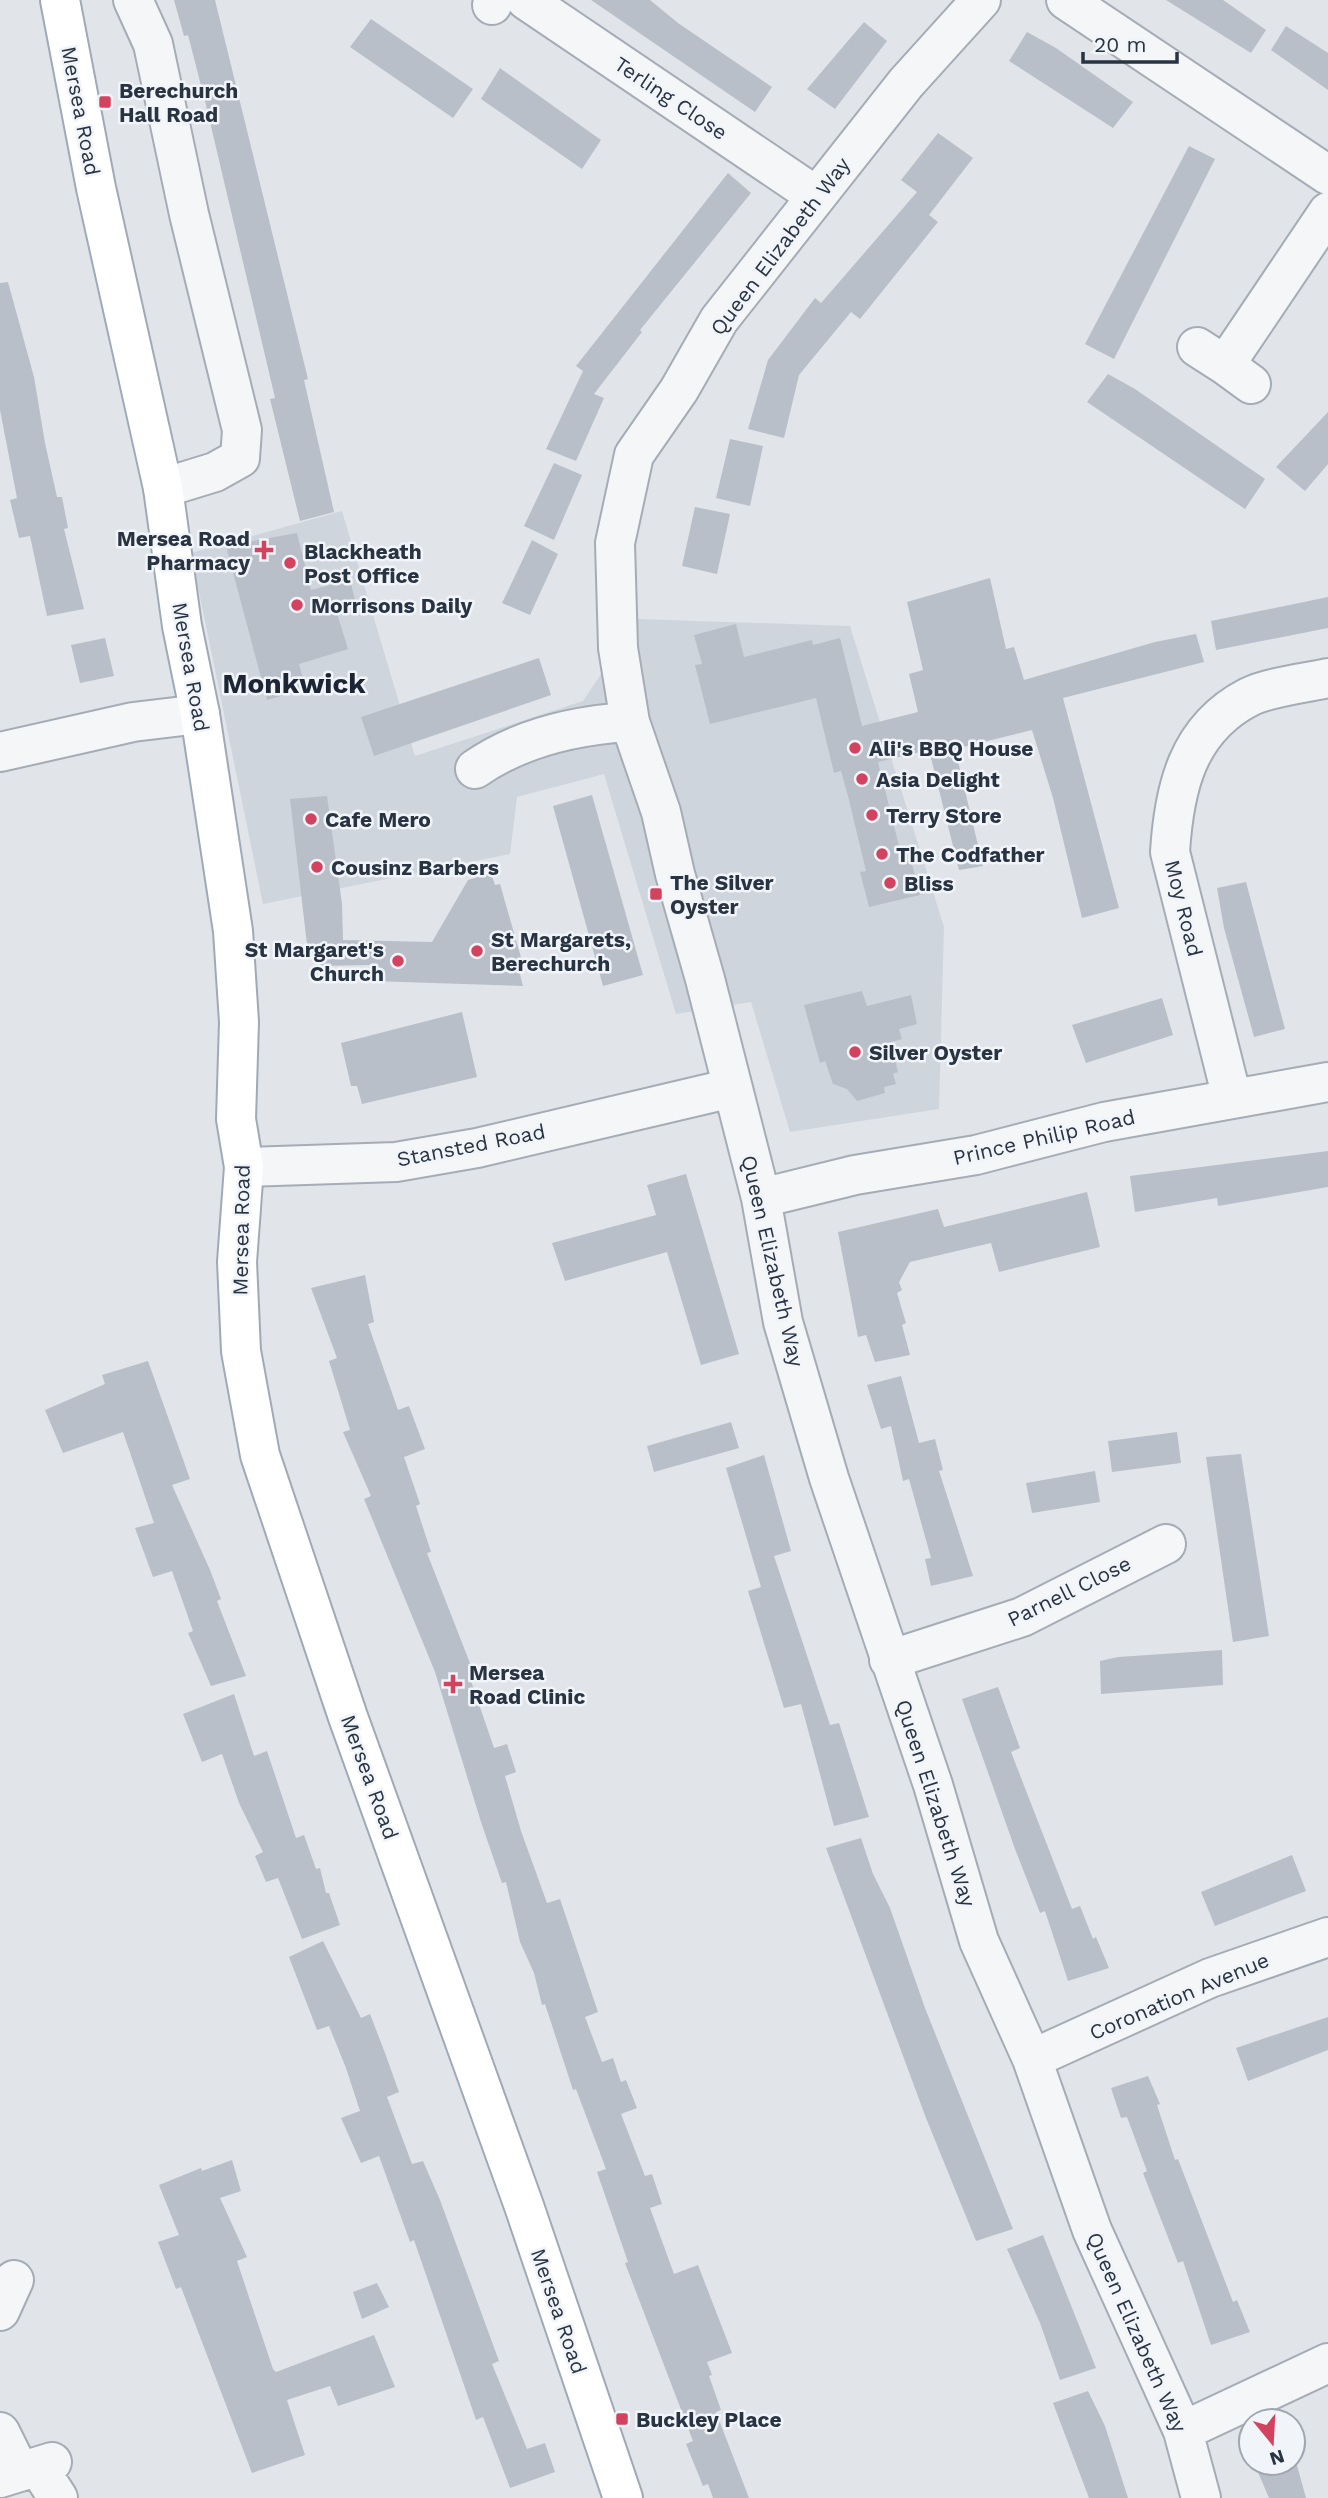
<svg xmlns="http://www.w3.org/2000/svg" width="1328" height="2498" font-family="'Work Sans',sans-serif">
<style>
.built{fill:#cfd5dd}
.building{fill:#b8bfc8}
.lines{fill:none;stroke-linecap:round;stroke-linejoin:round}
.minor-casing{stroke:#a6acb5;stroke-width:42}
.major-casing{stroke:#a0aab7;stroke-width:42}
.minor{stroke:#f4f6f8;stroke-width:38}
.major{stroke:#fff;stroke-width:38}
.poi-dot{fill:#d3435f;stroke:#f1f4f8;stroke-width:2.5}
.labels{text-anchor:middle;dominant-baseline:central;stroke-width:5;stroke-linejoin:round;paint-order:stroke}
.poi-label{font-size:21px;font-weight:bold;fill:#293443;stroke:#f1f4f8;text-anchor:start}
.street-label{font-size:21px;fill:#293443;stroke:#f1f4f8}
.district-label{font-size:28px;font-weight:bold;fill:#1b2534;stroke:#f1f4f8}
</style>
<rect width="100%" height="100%" fill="#e1e5ea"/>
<path class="built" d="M342,511L415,756L583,701L638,619L850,626L944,927L939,1109L790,1132L751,1002L676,1014L604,774L517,797L510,854L263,904L191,553Z"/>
<path class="building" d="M174,0H215L308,379L304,380L334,512L300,521L270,399L275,398L206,105L188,35L184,36Z
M591,0H650L678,23L772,87L755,112Z
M1166,0H1223L1266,30L1251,53Z
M371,19L473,89L453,118L350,47Z
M864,22L887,41L835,109L807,89Z
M1286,26L1328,53V90L1271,50Z
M1027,32L1056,48L1133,102L1113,128L1009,61Z
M500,68L601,140L582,169L481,99Z
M938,133L973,158L929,215L938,222L860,319L851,312L799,375L784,438L748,429L768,360L815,298L821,303L917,192L901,180Z
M1189,146L1215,159L1114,359L1085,344Z
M728,173L751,193L640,330L642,332L594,394L604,398L576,461L546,449L583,371L576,366Z
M8,282L34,377L45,443L57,497H62L68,528L64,529L84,609L47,616L30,536L19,538L10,500L17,498L0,410V283Z
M1108,374L1135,389L1265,479L1245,509L1087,402Z
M1328,412V464L1305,491L1276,467Z
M730,439L763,446L750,506L716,498Z
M554,463L582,475L554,540L524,526Z
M695,507L730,514L717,574L682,566Z
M297,533L311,590L350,580L356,604L336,610L348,649L299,664L306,689L267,700L226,546Z
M532,540L558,554L530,615L502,603Z
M990,578L1006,649L1014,647L1024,680L1155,642L1196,634L1204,662L1063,698L1119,908L1082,918L1053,798L1032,730L955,749L983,866L959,870L929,750L878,762L903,862L911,860L920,895L869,907L860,872L866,871L848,796L841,771L834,773L816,698L710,724L695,665L702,664L694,635L736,624L744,657L812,640L813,645L840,638L862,726L918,712L909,674L923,670L907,602Z
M1328,597V628L1216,650L1211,621Z
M105,638L114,676L80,683L71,645Z
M539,658L551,695L374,756L361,717Z
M592,795L643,975L603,986L553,806Z
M327,796L342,904L343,940L432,942L468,880L491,873L495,885L500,884L522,961L517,963L523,986L371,981V965L320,966V953H308L290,799Z
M1246,882L1285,1029L1254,1037L1224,928L1217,888Z
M862,991L867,1006L911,995L917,1024L899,1029L902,1039L891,1042L898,1072L893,1074L896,1084L884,1087L885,1093L857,1101L847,1089L833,1084L825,1061L820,1063L804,1005Z
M1162,998L1173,1035L1086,1063L1072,1025Z
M462,1012L477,1077L362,1104L357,1086H351L341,1043Z
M1328,1151V1187L1218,1206L1217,1198L1135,1212L1130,1176Z
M686,1174L739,1354L701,1365L667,1252L565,1281L552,1243L656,1215L647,1185Z
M1087,1192L1100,1247L999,1272L991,1243L910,1262L899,1282L902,1290L897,1293L906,1323L902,1325L910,1355L875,1362L866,1335L858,1337L838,1232L938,1209L944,1227Z
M365,1275L374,1322L368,1324L398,1410L409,1406L425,1449L404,1457L420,1504L416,1506L431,1552L427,1553L475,1676L470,1678L494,1748L507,1744L516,1772L505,1776L521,1831L547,1903L560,1899L598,2012L585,2017L602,2062L613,2058L621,2082L626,2080L637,2108L621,2114L645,2176L652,2174L662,2204L650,2208L674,2274L698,2265L732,2353L707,2362L712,2375L709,2376L721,2410L716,2412L749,2498H713L708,2484L703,2486L686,2444L693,2441L625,2263L628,2262L597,2172L606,2169L576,2089L573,2090L545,2004L542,2005L534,1973L520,1942L506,1882L502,1883L481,1822L435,1672L364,1499L371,1496L343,1432L350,1430L329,1361L337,1358L311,1288Z
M148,1361L190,1479L172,1485L210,1570L221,1599L217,1601L246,1676L211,1686L188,1633L193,1631L172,1571L153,1577L135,1528L154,1523L123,1432L63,1453L45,1410L105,1384L102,1375Z
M901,1376L919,1443L935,1439L943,1470L939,1471L973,1576L931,1586L925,1559L931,1558L909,1479L903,1481L891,1426L881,1429L867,1385Z
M731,1422L739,1448L654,1472L647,1446Z
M1177,1432L1181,1463L1112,1472L1108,1441Z
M1241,1454L1269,1636L1233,1642L1206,1457Z
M764,1455L791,1551L774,1556L830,1725L839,1723L869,1817L834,1826L801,1704L784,1708L748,1591L761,1587L726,1468Z
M1095,1471L1100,1502L1032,1513L1026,1483Z
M1222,1650L1223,1685L1101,1694L1100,1661L1118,1657Z
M998,1687L1020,1748L1011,1752L1072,1909L1080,1906L1093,1939L1096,1937L1109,1968L1068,1981L1045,1911L1040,1913L1015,1849L962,1699Z
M234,1694L254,1756L267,1751L296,1838L304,1835L316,1869L320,1868L326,1893H329L340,1925L302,1939L278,1878L266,1882L255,1856L263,1852L239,1803L222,1754L202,1762L183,1714Z
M861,1838L873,1874L890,1908L925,2008L1013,2229L976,2241L926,2118L826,1848Z
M1292,1855L1306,1891L1215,1926L1201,1892Z
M323,1941L361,2018L370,2014L385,2053L399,2092L387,2097L412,2164L423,2161L440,2200L499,2361L492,2364L527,2449L545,2443L555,2472L510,2488L483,2417L476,2420L414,2240L410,2242L379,2156L361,2163L341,2118L360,2111L346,2068L329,2026L317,2030L289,1957Z
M1328,2017V2050L1248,2081L1236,2048Z
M1148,2076L1160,2104L1157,2105L1175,2160L1178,2159L1233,2302L1237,2300L1250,2332L1211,2345L1183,2261L1178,2263L1143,2173L1147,2171L1127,2117L1121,2118L1111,2088Z
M232,2160L241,2191L220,2198L247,2257L237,2261L273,2369L276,2372L374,2335L395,2387L338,2406L330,2386L287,2400L305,2455L252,2473L181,2287L176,2289L158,2242L179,2235L159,2185L201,2168L202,2171Z
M1043,2235L1096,2368L1060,2380L1040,2323L1007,2249Z
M377,2283L389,2307L362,2319L353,2292Z
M1088,2391L1105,2426L1128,2498H1089L1053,2403Z
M1293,2451L1306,2498H1269L1254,2463H1293Z"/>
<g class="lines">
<g class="minor-casing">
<path id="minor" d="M133,0L153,44L189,214L242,430L240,458L215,472L163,488
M526,0L816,196
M981,0L906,83L719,320L679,390L634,455L615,543L618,648L630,722L661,812L675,874L705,979L761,1198L783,1322L829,1478L933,1785L979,1941L1032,2059L1092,2230L1183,2431L1201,2498
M1066,0L1328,175
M492,5L494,0
M1197,347L1225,365
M1251,384L1225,365L1328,212
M0,752L133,722L200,714
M475,769C520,738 577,725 630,722
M1232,1098L1170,852C1174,789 1187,729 1249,697C1269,687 1306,683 1328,678
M244,1167L396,1162L477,1148L732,1088
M761,1198L855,1175L976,1155L1104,1122L1328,1082
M889,1660L1022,1617L1166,1544
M1032,2059L1210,1978L1328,1937
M0,2311L14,2280
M1183,2431L1328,2363
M0,2432L20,2472
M38,2467L58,2498
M0,2478L52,2462"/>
</g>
<g class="major-casing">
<path id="major" d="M60,0L96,188L163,488L182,626L200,714L233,931L239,1022L236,1119L244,1167L237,1262L241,1351L260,1455L348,1717L524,2206L623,2498"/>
</g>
<use href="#minor" class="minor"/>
<use href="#major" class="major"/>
</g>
<g class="poi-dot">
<rect x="98" y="95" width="14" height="14" rx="3.5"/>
<path d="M260.5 539.5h7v7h7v7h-7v7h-7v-7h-7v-7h7z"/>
<circle cx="290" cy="563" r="7"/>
<circle cx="297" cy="605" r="7"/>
<circle cx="855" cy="748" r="7"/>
<circle cx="862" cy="779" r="7"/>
<circle cx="872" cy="815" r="7"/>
<circle cx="311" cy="819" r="7"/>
<circle cx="882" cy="854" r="7"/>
<circle cx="317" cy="867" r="7"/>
<circle cx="890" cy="883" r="7"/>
<rect x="649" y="887" width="14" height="14" rx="3.5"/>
<circle cx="477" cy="951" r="7"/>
<circle cx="398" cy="961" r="7"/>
<circle cx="855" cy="1052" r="7"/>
<path d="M449.5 1673.5h7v7h7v7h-7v7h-7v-7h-7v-7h7z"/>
<rect x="615" y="2412" width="14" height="14" rx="3.5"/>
</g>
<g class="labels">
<g class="poi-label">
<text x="119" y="90">Berechurch<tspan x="119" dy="24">Hall Road</tspan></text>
<text x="250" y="538" text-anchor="end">Mersea Road<tspan x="250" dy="24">Pharmacy</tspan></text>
<text x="304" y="551">Blackheath<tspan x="304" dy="24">Post Office</tspan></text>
<text x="311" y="605">Morrisons Daily</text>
<text x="869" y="748">Ali's BBQ House</text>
<text x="876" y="779">Asia Delight</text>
<text x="886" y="815">Terry Store</text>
<text x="325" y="819">Cafe Mero</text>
<text x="896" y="854">The Codfather</text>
<text x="331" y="867">Cousinz Barbers</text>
<text x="670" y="882">The Silver<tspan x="670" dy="24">Oyster</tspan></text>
<text x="904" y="883">Bliss</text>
<text x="491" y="939">St Margarets,<tspan x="491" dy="24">Berechurch</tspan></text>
<text x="384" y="949" text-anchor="end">St Margaret's<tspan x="384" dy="24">Church</tspan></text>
<text x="869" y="1052">Silver Oyster</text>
<text x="469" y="1672">Mersea<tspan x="469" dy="24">Road Clinic</tspan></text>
<text x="636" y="2419">Buckley Place</text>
</g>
<g class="street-label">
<text transform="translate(671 98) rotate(34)">Terling Close</text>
<text transform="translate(81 111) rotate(79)">Mersea Road</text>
<text transform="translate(780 246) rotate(-53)">Queen Elizabeth Way</text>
<text transform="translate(191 667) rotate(80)">Mersea Road</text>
<text transform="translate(1184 908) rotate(76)">Moy Road</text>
<text transform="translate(1044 1137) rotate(-13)">Prince Philip Road</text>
<text transform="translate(471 1145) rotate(-11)">Stansted Road</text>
<text transform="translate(241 1230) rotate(-89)">Mersea Road</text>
<text transform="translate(773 1261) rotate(77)">Queen Elizabeth Way</text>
<text transform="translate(1069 1591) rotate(-26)">Parnell Close</text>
<text transform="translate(370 1777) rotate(70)">Mersea Road</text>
<text transform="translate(936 1803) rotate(72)">Queen Elizabeth Way</text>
<text transform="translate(1179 1996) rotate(-23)">Coronation Avenue</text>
<text transform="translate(559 2311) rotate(71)">Mersea Road</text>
<text transform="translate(1137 2332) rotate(66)">Queen Elizabeth Way</text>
</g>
<g class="district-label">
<text x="294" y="683">Monkwick</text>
</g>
</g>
<g transform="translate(1272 2442) rotate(162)"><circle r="33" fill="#f1f4f8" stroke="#a1a7b0" stroke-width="2"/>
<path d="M0-5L12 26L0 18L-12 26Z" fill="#d3435f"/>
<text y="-10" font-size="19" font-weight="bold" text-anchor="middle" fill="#293443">N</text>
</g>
<path d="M1083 52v10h94v-10" fill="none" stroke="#293443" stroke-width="3.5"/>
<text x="1094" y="52" font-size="21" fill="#293443" stroke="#f1f4f8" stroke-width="5" paint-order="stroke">20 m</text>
</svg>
